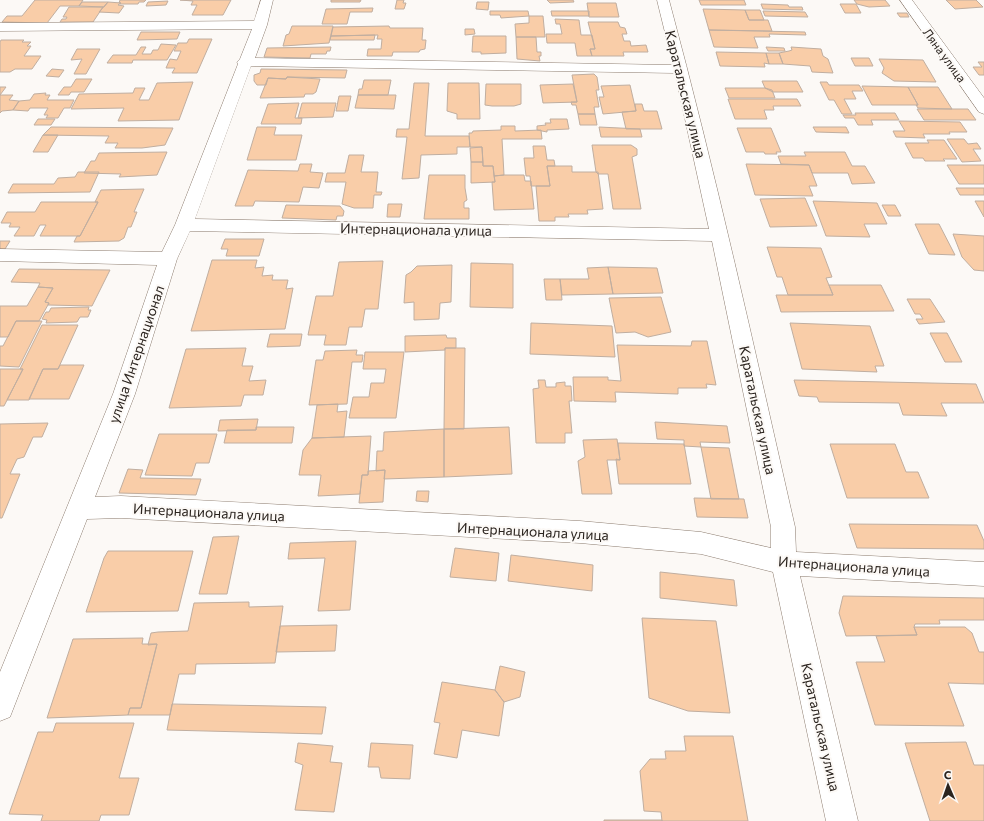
<svg xmlns="http://www.w3.org/2000/svg" width="984" height="821" font-family="Commissioner,sans-serif">
<style>
.building{fill:#f9cda8;stroke:#c0aea0}
.lines{fill:none;stroke-linecap:round;stroke-linejoin:round}
.minor-casing{stroke:#8d7d70;stroke-width:1}
.minor{fill:#fff;fill-rule:evenodd}
.labels{text-anchor:middle;dominant-baseline:central;stroke-width:4;stroke-linejoin:round;paint-order:stroke}
.far-street-label{font-size:12px;fill:#2b241f;stroke:#fcf9f6}
.street-label{font-size:14px;fill:#2b241f;stroke:#fcf9f6}
</style>
<rect width="100%" height="100%" fill="#fcf9f6"/>
<path class="building" d="M35,0H83L79,6H60L47,23L2,22L7,16H22Z
M120,0H146L144,2H139L138,4H120L121,3H119Z
M180,0H231L223,15H192L197,5H191L193,1Z
M331,0H361L360,2H331Z
M397,0H404L403,3H406L404,9H395Z
M547,0H573L574,2L550,3Z
M699,0H744L746,5H701Z
M854,0H885L890,6L869,7L857,4Z
M946,0H976L983,7L955,9Z
M168,1L166,5L146,6L148,2Z
M82,2H108L104,7L79,6Z
M108,2L121,3L118,5L124,6L119,13L99,12Z
M477,2H489L488,10L476,9Z
M587,3H616L619,17H589Z
M761,4L788,5L789,7H802L803,10L763,9Z
M840,4H856L861,13H845Z
M69,7H103L93,22H60L62,19H66L67,17H63Z
M373,8L372,12H350L347,24H322L326,9Z
M703,9L745,10L749,20H768L772,31L709,30Z
M745,10H760L764,20H749Z
M490,11H528L529,16L501,18L500,15H490Z
M551,11H589V16H552Z
M763,11L805,12L808,17L765,16Z
M897,13H907L909,17H900Z
M529,16H543L545,37H516L515,24L529,23Z
M555,19L579,20L581,35H592L595,49H590L592,56H577L575,43H547L546,34H562L560,24H556Z
M588,22H618L620,27L625,28L627,34H622L624,41H630L631,46L646,45L648,52H623L624,56H592L590,49H595Z
M292,26H333L329,43L283,46L286,35L289,34Z
M389,26L390,28H423L422,40H426L425,49L420,50L419,52H393L392,56H367L368,49H381L382,39H377L378,35L331,36L333,27Z
M465,29H474L475,34L465,35Z
M709,30L805,32L806,35L769,34L770,37H754L758,48L714,47Z
M141,32H180L177,39L137,40Z
M375,35L374,40H330L331,36Z
M473,36H506V53L481,54V52H472Z
M516,37H536L537,52H541V56H539L540,61L517,59Z
M189,39H212L197,73H172L175,68H166L170,59L177,60L181,51H174L178,43H187Z
M1,40H24L22,42H31L27,46H31L24,56H41L32,69H15L10,72H0V42Z
M161,44L176,45L167,60H133L132,63H107L113,55H136L141,47H146L142,54H151L153,50H158Z
M331,47L330,51H327L326,54H311L310,58L264,57L267,48Z
M766,47L784,48L785,51H768Z
M791,47L821,49L823,56L828,59L833,73L812,72L810,66L783,64L779,53L789,51L792,50Z
M77,49H100L86,74H74L82,59L71,60Z
M716,52L766,53L769,64L764,63L765,67L720,66Z
M766,53H779L783,64H769Z
M851,58H869L873,66H855Z
M879,59L923,60L936,82L894,81L882,73L884,68Z
M978,62H984V75H979L973,67H982Z
M52,69L64,70L59,77L46,76Z
M261,69L347,70L345,78L287,77L286,79L268,78L266,85H257L254,81V75L260,73Z
M594,74L597,77L599,90H596L599,107H594L595,114H578L576,105H572L571,102H577L572,75Z
M287,77L320,79L316,92L313,94H305L304,97L260,98L268,78L286,79Z
M76,79H92L84,92H71L69,95H58L64,87H71Z
M364,80H391L388,95H358L359,89H362Z
M762,81H797L803,92H773L765,88Z
M193,82L179,120L118,121L124,108L71,109L79,94L133,93L135,88H145L139,100H149L157,83Z
M820,82H827L829,85H859L863,91H852L856,99H844L852,114H842L834,100H829Z
M414,83H429L425,136H469L470,147H457V154L421,155L419,178L402,179L407,137H396L397,129H409Z
M448,83H479L480,119H457V114L447,111Z
M486,84H521V104L514,106H492L485,105Z
M573,84L577,102L543,103L540,85Z
M630,85L636,111L603,114L599,97H604L601,86Z
M862,86L908,87L918,105H872Z
M0,87H6L0,95H13L9,100L19,101L13,110L2,111L0,113Z
M908,87H938L952,109L918,108L916,105H918Z
M725,88H765L772,90L775,98H729Z
M46,93L45,95H50L47,100H74L70,108H64L58,118H46L48,115H44L48,108H30L28,111L13,110L19,101L30,100L34,94Z
M358,95H396L394,109L355,108Z
M339,96H351L348,111H336Z
M728,99H797L801,106H773L774,110H764L767,119H735Z
M299,103L295,118H302L301,124H261L268,104Z
M302,103H336L333,117L298,118Z
M635,104H642L644,111H657L662,129H626L622,112L636,111Z
M917,109H968L976,120H924Z
M855,113H895L899,120H871L873,125H858L854,118H845L843,115H856Z
M578,114H595L597,125H580Z
M38,119H55L51,125H34Z
M550,119H567L569,129L547,130V132L537,130V126L546,125L545,123H551Z
M899,121L960,122L967,132H949L950,134H923L925,138L896,137L893,131H905Z
M501,126H515V131L541,130L542,139H502L504,175L494,176L493,166H483L482,147H470L469,133H472L473,131L501,130Z
M51,127L173,128L165,145L142,148H115L118,143H105L109,136L43,135Z
M257,127H276L274,135H302L296,160H247Z
M599,127L640,129L642,137H601Z
M813,127H846L849,133L816,132Z
M737,128H771L781,152H776L777,154H765L764,152H746Z
M43,135H58L48,152H33Z
M947,139H964L968,144L977,143L981,149H973L981,161L962,162Z
M927,140H944L957,159H943L945,161H925L923,158H913L905,143H929Z
M592,145H631L637,149V155L632,157L641,209H613L608,174H598L596,172Z
M533,146H545L547,160H554L555,166H547L550,186H531L530,176H526L524,158H534Z
M482,147L483,162H471L470,148Z
M167,152L157,175L119,177L121,174L84,173L91,161H95L99,153Z
M804,152H845L852,166H865L875,183L852,184L848,173H812L809,165L781,164L778,156H806Z
M349,155H364L361,172H378L376,192H382L381,195H374L373,208H354L342,204L346,182H325L327,173H345Z
M471,162H483V166H493L495,182L471,183Z
M300,164H312L310,172L323,173L319,188L303,187L299,202L255,201L253,206H235L248,170L298,171Z
M746,164L809,165L817,186H809L813,196L755,195Z
M947,165H984V184H959Z
M547,166H572V172H598L603,209L587,210L588,214H568L569,217H555V221H539L536,186H550Z
M78,172H99L90,192L8,193L13,184H54L58,178L75,177Z
M429,175H465V188L467,200L464,202V208H469V219H424Z
M504,175H524L525,181H531L534,209L494,210L492,182H495L494,176Z
M956,188H984V195H960Z
M144,189L134,212H137L131,227H128L124,238L119,241L74,242L77,236H80L98,202H95L101,190Z
M805,198L817,226L770,227L760,199Z
M813,201L877,203L887,224H864L870,237L826,236Z
M975,201H984V217Z
M41,202H98L80,236H40L46,225H40L34,236H14L20,227H9L11,223H1L7,212H35Z
M388,204H402L400,217H387Z
M286,205L340,206L344,211L343,216H337L336,220L282,218Z
M882,205H895L901,216H888Z
M915,224H939L955,255L929,254Z
M953,234L984,236V271L974,270L962,257Z
M225,239H264L259,256H226L228,249H221Z
M0,241H10L5,249H0Z
M767,247L821,248L832,277L826,278L833,295H788L782,277H777Z
M212,260H257L255,268L264,267L262,276L273,275L272,280H288L286,289L293,288L285,329L191,331Z
M383,261L378,309H365L362,327H349L346,345H324L326,335H308L316,296H333L339,262Z
M471,263L513,264V308L470,307Z
M452,265L451,302L440,303L439,319L414,320V302L404,303L406,275L411,272L417,266Z
M608,267L657,268L663,293L613,294Z
M608,267L613,294L562,295L560,279H589L587,268Z
M19,269L110,270L92,306L48,305L49,303L45,302L53,288L38,287L40,283L11,282Z
M544,279H560L562,300H546Z
M829,285H881L894,311L781,312L776,295H833Z
M38,287L53,288L45,302L49,303L39,321H16L8,337H0V306H27Z
M661,297L671,332L648,337L635,332L616,333L609,298Z
M907,299H930L945,322L919,324L916,319H923L920,314H915Z
M89,307L88,310H91L88,317H80L77,322L46,323L47,320L42,319L46,312H49L51,308Z
M16,321H42L19,367L0,366V346H3Z
M531,323L612,326L615,357L530,354Z
M790,323L870,326L884,366H875L877,372L802,369Z
M42,325H78L58,369H43L29,400H7L23,369H20Z
M930,333H947L962,362H945Z
M270,334H302L300,346L267,347Z
M446,335L447,338H456V348H445V350L405,352V336Z
M692,341H707L716,385L706,384L707,388H678V394L615,392L616,402L574,401L573,377H608V380L621,381L617,345L691,346Z
M246,348L242,366H253L249,381L266,380L263,395H244L241,406L169,408L186,349Z
M445,348H465L464,429H444Z
M357,350L356,355H363L362,362H352L347,404L309,405L316,360H323L325,351Z
M365,352H404L396,418H349L353,397H369L371,383H384L386,369H363Z
M60,365H84L69,399H29L43,369H58Z
M0,369H23L4,406H0Z
M538,380H545L546,387H556V383L565,382V386H571L572,401H569L572,433H565V443H536L533,389L539,388Z
M794,380L976,384L984,403H941L947,416L903,415L899,403L819,402L817,397L799,396Z
M338,404L337,412L347,411L344,437L312,438L317,405Z
M258,419L256,430L218,431L220,420Z
M655,422L727,426L730,443L700,442L701,447L684,446V440L657,439Z
M48,423L42,437H33L24,457L17,459L10,474H20L2,518H0V424Z
M256,427H294L292,443H224L227,430H256Z
M509,427L512,474L444,477V429Z
M444,429V477L384,479L385,470L376,471L377,451H383L384,432Z
M159,434H217L209,463H196L192,476L145,475Z
M371,436L368,475H362L360,494L318,496L321,475H299L303,450L312,438Z
M617,439L620,460H607L612,494H582L578,461L585,457L583,440Z
M618,443L684,444L691,484H619L616,459L620,460Z
M830,444H895L906,472H918L929,498H847Z
M701,447L729,448L739,499H711Z
M128,469L143,470L140,478L201,479L196,495L119,493Z
M385,470L383,502L359,503L362,475H368V471Z
M417,491H429L428,502L416,501Z
M694,498L744,499L748,518L697,517Z
M849,524L977,525L984,541V549L857,548Z
M239,536L227,594H199L213,537Z
M356,541L350,610L318,611L325,558L288,559L290,543Z
M455,548L499,553L496,581L450,577Z
M108,551H193L178,611L86,612L104,558Z
M511,555L593,565L592,591L508,581Z
M660,572L734,580L737,606L660,598Z
M843,596L984,598V620H939L940,624H915L914,627L917,635L846,636L839,613Z
M249,602V607L283,606L275,663L196,664L195,674H179L170,715H128L130,708H141L157,644L148,645L151,633L158,632L188,631L194,603Z
M642,618L716,621L730,713L688,711L649,698Z
M337,625L335,651L276,652L280,626Z
M914,627H965L972,633L979,652H984V684L948,683L964,726L875,725L856,662H885L876,636L917,635Z
M143,638L142,644H157L141,708H130L128,715L47,718L73,639Z
M500,666L525,672L520,697L504,702L495,690Z
M442,682L495,690L504,702L499,736L462,730L457,758L434,754L440,723L434,722Z
M172,704L326,707L322,734L167,730Z
M56,723H134L119,778H139L129,815H101L99,821H41L43,815L9,814L38,732H53Z
M684,736H733L748,821H662L661,812L644,811L640,771L650,759H666L665,751H686Z
M966,742L974,765H984V821H930L905,743Z
M298,743L333,746L330,762L342,763L334,812L295,810L303,765L295,762Z
M371,743L413,745L410,779L381,778L379,767H368Z
M604,820H662V821H604Z"/>
<g class="lines">
<g class="minor-casing">
<path id="minor" d="M261,0H273L267,25L255,58L673,65L657,0H669C716,174 755,351 795,527L796,552L984,562V586L800,576L858,821H826L773,572L701,554L580,543L121,518L87,519L10,717L0,721V672L113,394L157,265L0,261V249L162,252L175,225L238,64L237,62L240,59L252,29L0,31V23L254,21ZM251,66L675,73L709,229L195,219ZM190,231L712,241L771,527V548L701,532L580,521L121,496L95,497L135,394L177,259Z
M900,0H912L984,98V114L979,112Z"/>
</g>
<use href="#minor" class="minor"/>
</g>
<g class="labels">
<g class="far-street-label">
<text transform="translate(945 55) rotate(54)">Ляна улица</text>
</g>
<g class="street-label">
<text transform="translate(686 94) rotate(76)">Каратальская улица</text>
<text transform="translate(416 229) rotate(1)">Интернационала улица</text>
<text transform="translate(136 354) rotate(-71)">улица Интернационал</text>
<text transform="translate(758 410) rotate(78)">Каратальская улица</text>
<text transform="translate(209 512) rotate(3)">Интернационала улица</text>
<text transform="translate(533 531) rotate(3)">Интернационала улица</text>
<text transform="translate(854 566) rotate(4)">Интернационала улица</text>
<text transform="translate(821 727) rotate(77)">Каратальская улица</text>
</g>
</g>
<g transform="translate(948 785) rotate(358)" stroke="#fcf9f6" stroke-width="3" paint-order="stroke">
<path d="M0-3L7 15L0 10L-7 15Z" fill="#2b241f"/>
<text y="-6" font-size="11" font-weight="bold" text-anchor="middle" fill="#2b241f">С</text>
</g>
</svg>
